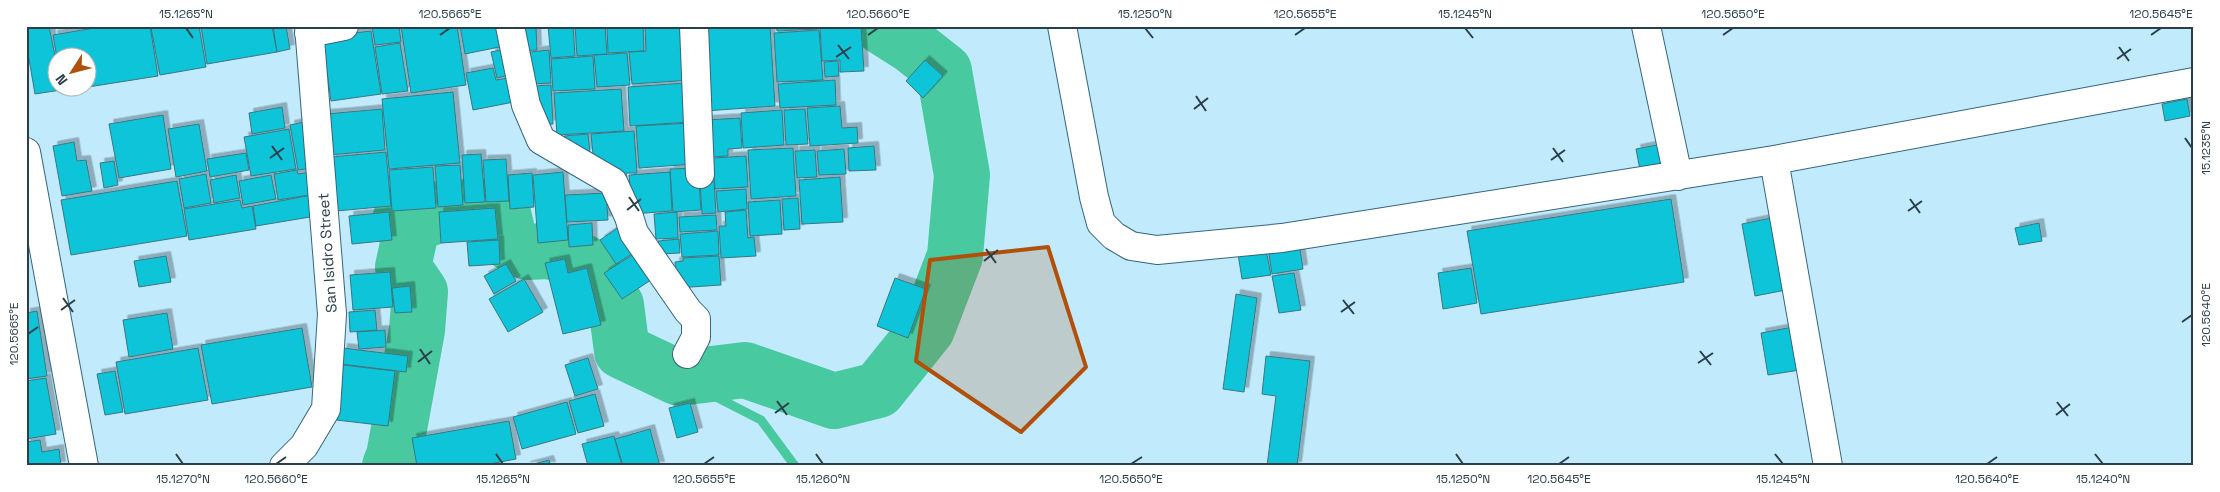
<svg xmlns="http://www.w3.org/2000/svg" width="2220" height="492" font-family="'Space Grotesk',sans-serif">
<style>
.lines{fill:none;stroke-linecap:round;stroke-linejoin:round}
.stream{stroke:#48c9a0;stroke-width:9}
.river{stroke:#48c9a0;stroke-width:56}
.building{fill:#0ac4d9;stroke:#3c7780;filter:url(#shadow)}
.street-casing{stroke:#35667b;stroke-width:30}
.street{stroke:#fff;stroke-width:28}
.marked{fill:#b1500b;fill-opacity:0.2;stroke:#b1500b;stroke-width:4;stroke-linejoin:round}
.ticks{fill:none;stroke:#2a3f49;stroke-width:2}
.labels{text-anchor:middle;dominant-baseline:central;stroke-width:4;stroke-linejoin:round;paint-order:stroke}
.street-label{font-size:15px;fill:#2a3f49;stroke:#fff}
.neatline{fill:none;stroke:#2a3f49;stroke-width:2}
.ticks-label{font-size:12px;text-anchor:middle;fill:#2a3f49}
</style>
<defs>
<filter id="shadow"><feDropShadow dx="4.5" dy="-4.5" stdDeviation="0" flood-color="#0004"/></filter>
</defs>
<rect width="100%" height="100%" fill="#c1eafd"/>
<g class="lines">
<path class="stream" d="M679,378L761,420L795,466"/>
<path class="river" d="M390,466L394,456L417,330L420,292L403,267L409,240L400,220L430,218L441,209L501,205L510,243L527,252L547,251L557,253L581,261L590,266L598,283L616,305L622,351L679,378L745,370L834,401L878,390L927,329L955,256L962,175L944,71L911,45L881,26"/>
</g>
<path class="building" d="M49,26L58,71V88L61,90L35,94L26,42V27Z
M106,26H150L158,76L88,87V58H58V64L53,35Z
M159,26H199L206,67L160,75L151,28Z
M201,26H272L277,52L207,64Z
M273,26H286L290,49L277,52Z
M372,26H399L401,42L375,45Z
M401,26H457L466,85L411,93Z
M460,26H505L509,45L465,54Z
M517,26H536L537,50L519,51Z
M548,26H573L575,56L551,58Z
M575,26H605L607,54L577,56Z
M643,26L644,51L608,53L607,27Z
M645,26H687L691,80L632,84L629,52L646,51Z
M698,26H770L775,106L705,111Z
M776,26H817V29L777,31Z
M861,26L864,71L840,72V60L822,61L820,28Z
M819,30L823,80L777,82L774,33Z
M371,31L381,94L331,101L322,37Z
M400,43L408,91L382,94L375,47Z
M511,48L517,73L497,78L491,52Z
M549,50L551,83L532,84L530,52Z
M627,53L630,85L597,87L594,55Z
M593,56L595,89L553,91L551,59Z
M925,60L943,76L923,98L906,81Z
M838,61L839,76L825,77L824,62Z
M493,68L496,80L514,77L519,101L473,110L466,73Z
M835,80L836,105L780,108L778,84Z
M686,83L689,122L630,126L628,87Z
M551,85L553,124L537,125L534,86Z
M62,88H87L62,92Z
M621,89L624,131L557,135L554,93Z
M453,92L460,163L389,169L382,99Z
M2187,99L2190,116L2165,121L2162,104Z
M840,106L842,128L857,127L858,143L810,146L807,108Z
M282,107L285,128L252,134L249,113Z
M382,109L385,150L329,155L326,114Z
M805,109L808,144L786,145L784,110Z
M782,110L784,145L743,148L741,113Z
M163,115L171,169L119,178L109,124Z
M740,118L742,148L728,149V156L709,157L706,120Z
M304,122L313,168L298,170L290,125Z
M691,123L694,164L639,168L636,126Z
M199,124L207,171L176,177L168,129Z
M289,129L296,169L251,176L244,137Z
M634,131L637,173H626L627,177L609,179L590,154H593L591,134Z
M588,134L590,153L565,154L564,136Z
M74,142L77,161L86,160L92,191L62,196L53,146Z
M1662,144L1666,164L1640,170L1636,149Z
M874,146L876,170L849,171L848,148Z
M793,148L796,196L751,199L748,150Z
M844,149L846,174L819,175L817,151Z
M815,150L817,177L797,178L795,151Z
M386,152L391,206L336,211L331,157Z
M246,153L249,170L210,177L207,159Z
M481,154L485,202L465,203L462,155Z
M746,156L748,187L715,189L713,158Z
M506,159L509,201L486,202L483,160Z
M114,161L118,185L104,188L100,163Z
M460,165L463,205L438,207L435,166Z
M433,167L436,208L392,211L389,170Z
M698,168L701,210L673,212L670,169Z
M297,170L298,174L311,172L315,194L278,200L274,174Z
M563,172L568,240L538,243L533,175Z
M670,172L672,211L632,214L629,175Z
M532,173L534,207L510,209L508,175Z
M206,174L211,203L184,208L179,179Z
M236,175L240,198L214,203L210,180Z
M271,175L276,199L243,205L239,181Z
M840,177L843,222L802,224L799,180Z
M177,181L187,236L71,255L61,200Z
M714,181L716,213L702,214L700,182Z
M746,189L747,209L718,212L716,191Z
M606,193L608,220L567,222L565,195Z
M312,195L316,216L256,226L253,206Z
M798,198L800,229L784,230L782,199Z
M1671,199L1684,282L1481,314L1467,231Z
M240,200L242,208L252,206L256,229L189,240L184,209Z
M780,200L782,234L750,236L748,202Z
M495,208L498,239L441,243L439,212Z
M746,210L748,238L754,237L756,256L721,258L719,226H726L725,212Z
M389,212L392,240L352,244L349,216Z
M677,212L678,238L656,239L654,214Z
M716,215L717,230L680,232L679,217Z
M1771,218L1786,290L1755,296L1742,224Z
M592,223L593,245L569,247L568,225Z
M2039,223L2042,241L2019,245L2015,228Z
M619,227L635,252L616,264L600,240Z
M718,231L719,255L682,257L680,234Z
M679,239L680,253L659,254L658,241Z
M499,240L500,264L469,266L467,242Z
M1300,249L1303,269L1272,274L1269,254Z
M1266,250L1271,275L1242,279L1238,254Z
M637,252L654,278L622,299L604,273Z
M166,256L171,282L139,287L134,261Z
M719,256L721,285L676,288L675,262L683,261V258Z
M565,259L568,273L587,268L601,325L563,334L545,263Z
M506,264L516,281L494,294L484,276Z
M1471,268L1477,303L1443,309L1438,273Z
M390,272L393,307L353,310L350,275Z
M1294,273L1301,310L1279,313L1272,276Z
M895,278L926,289L908,338L877,326Z
M524,279L543,312L508,332L489,299Z
M410,286L412,312L395,313L392,288Z
M1236,294L1257,298L1244,392L1223,389Z
M375,310L377,330L350,332L349,312Z
M37,311L47,376L26,379V313Z
M167,313L173,349L129,357L123,320Z
M1793,327L1800,370L1768,375L1761,333Z
M302,328L312,387L212,404L201,345Z
M385,330L386,347L359,349L357,332Z
M198,348L208,400L125,414L116,362Z
M343,348L408,356L406,372L341,364Z
M1266,356L1310,361L1297,466H1267L1276,396L1262,394Z
M588,358L598,389L575,396L565,365Z
M343,365L395,371L388,426L336,420Z
M115,371L123,412L105,415L97,374Z
M46,378L56,434L26,439V381Z
M595,394L604,426L578,433L569,401Z
M567,402L576,434L522,449L513,417Z
M690,403L698,432L677,438L669,408Z
M509,421L516,459L479,466H417L412,438Z
M650,429L660,466H623L615,439Z
M614,436L622,466H588L582,444Z
M40,440L42,452L59,449L61,466H26V442Z
M549,460L551,466H526Z"/>
<g class="lines">
<g class="street-casing">
<path id="street" d="M510,26L526,105L541,140L613,182L629,217L634,233L688,311L696,319V337L687,354
M694,26L700,174
M1062,26L1094,197L1101,223L1114,236L1131,246L1157,250L1282,238L1774,160
M1646,26L1678,176
M309,33L344,26
M26,152L84,466
M284,466L304,446L326,409L332,314L309,26
M1828,466L1774,160L2194,82"/>
</g>
<use href="#street" class="street"/>
</g>
<path class="marked" d="M1048,247L1086,367L1021,432L916,361L930,260Z"/>
<path class="ticks" d="M186,28L193,38M1145,28L1153,38M1465,28L1473,38M440,35L450,28M868,35L878,28M1295,35L1305,28M1723,35L1733,28M2151,35L2161,28M838,45L849,59M2119,47L2129,61M836,57L851,47M2117,59L2131,49M1196,96L1206,111M1194,109L1208,98M2185,138L2192,148M272,146L282,160M1553,148L1563,162M270,158L284,148M1551,160L1565,150M629,197L639,211M1910,199L1920,213M627,210L641,199M1908,211L1922,201M986,249L996,263M984,261L998,250M63,298L73,312M1343,300L1354,314M61,310L75,300M1341,312L1355,302M2182,322L2192,315M28,334L38,327M420,349L430,364M1700,351L1711,365M418,362L432,351M1698,363L1713,353M777,401L787,415M2057,402L2068,416M775,413L789,403M2056,415L2070,404M176,454L183,464M496,454L503,464M816,454L823,464M1456,454L1463,464M1775,454L1783,464M2095,454L2103,464M276,464L286,457M704,464L714,457M1131,464L1142,457M1559,464L1569,457M1987,464L1997,457"/>
<g class="labels">
<g class="street-label">
<text transform="translate(327 253) rotate(-94)">San Isidro Street</text>
</g>
</g>
<rect width="2220" height="492" fill="none" stroke="#ffffff" stroke-width="55"/>
<g transform="translate(72 72) rotate(234)"><circle r="24" fill="#ffffff" stroke="#aab2b6"/>
<path d="M0-4L9 19L0 12L-9 19Z" fill="#b1500b"/>
<text y="-8" font-size="14" font-weight="bold" text-anchor="middle" fill="#2a3f49">N</text>
</g>
<rect x="28" y="28" width="2164" height="436" class="neatline"/>
<g class="ticks-label">
<text x="186" y="18">15.1265°N</text>
<text x="450" y="18">120.5665°E</text>
<text x="878" y="18">120.5660°E</text>
<text x="1145" y="18">15.1250°N</text>
<text x="1305" y="18">120.5655°E</text>
<text x="1465" y="18">15.1245°N</text>
<text x="1733" y="18">120.5650°E</text>
<text x="2161" y="18">120.5645°E</text>
<text transform="translate(2206 148) rotate(-90)" y="4">15.1235°N</text>
<text transform="translate(2206 315) rotate(-90)" y="4">120.5640°E</text>
<text transform="translate(14 334) rotate(-90)" y="4">120.5665°E</text>
<text x="183" y="483">15.1270°N</text>
<text x="276" y="483">120.5660°E</text>
<text x="503" y="483">15.1265°N</text>
<text x="704" y="483">120.5655°E</text>
<text x="823" y="483">15.1260°N</text>
<text x="1131" y="483">120.5650°E</text>
<text x="1463" y="483">15.1250°N</text>
<text x="1559" y="483">120.5645°E</text>
<text x="1783" y="483">15.1245°N</text>
<text x="1987" y="483">120.5640°E</text>
<text x="2103" y="483">15.1240°N</text>
</g>
</svg>
